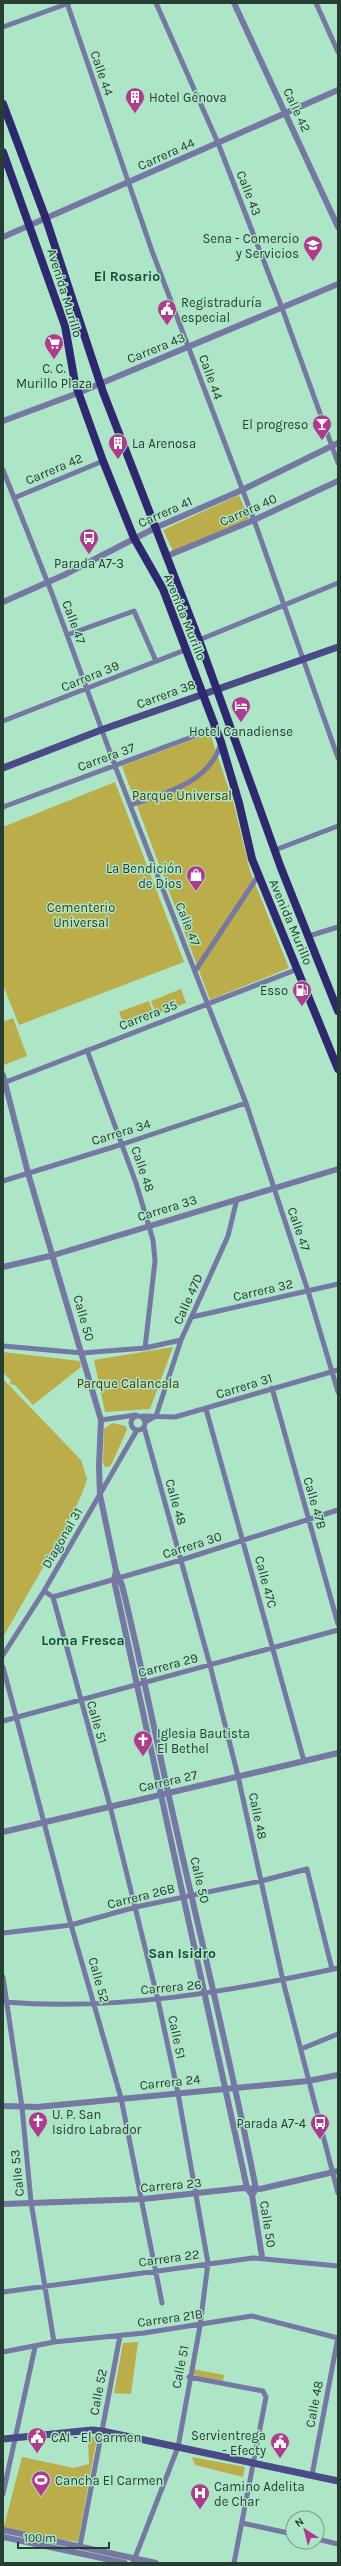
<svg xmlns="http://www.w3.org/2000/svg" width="341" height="2566" font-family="Karla,sans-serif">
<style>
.green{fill:#bbad4a}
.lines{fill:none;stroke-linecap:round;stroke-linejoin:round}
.minor{stroke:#7578a2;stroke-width:5}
.tertiary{stroke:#7578a2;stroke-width:6}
.secondary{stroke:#4a4a86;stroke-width:7}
.primary{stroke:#2e2870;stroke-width:8}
.labels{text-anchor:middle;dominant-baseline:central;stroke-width:3;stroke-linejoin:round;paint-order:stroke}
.street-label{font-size:13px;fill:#273e32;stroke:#ade5c7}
.poi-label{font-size:13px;fill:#273e32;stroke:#ade5c7;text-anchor:start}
.park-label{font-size:13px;fill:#413a05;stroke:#ade5c7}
.neighbourhood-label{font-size:14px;font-weight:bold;fill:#154d35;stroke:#ade5c7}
</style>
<rect width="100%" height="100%" fill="#ade5c7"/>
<path class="green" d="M239,495L249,519L173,551L163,530Z
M210,733L234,805L250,871L289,968L210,1000L122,766Z
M115,782L184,962L19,1025L3,985V827Z
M181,989L186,1003L156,1014L151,1001Z
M149,1001L154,1015L124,1025L119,1012Z
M13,1018L27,1056L4,1065L3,1022Z
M173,1347L150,1409L105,1412L94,1360Z
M3,1352L80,1361L81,1367L33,1405L15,1385L10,1384L11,1381L3,1372Z
M3,1379L81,1460L87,1479L82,1494L60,1538L3,1637Z
M112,1423L126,1426L127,1430L112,1463L109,1467H105L103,1463L104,1429Z
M138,2342L131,2394L114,2393L123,2343Z
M193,2369L224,2375L223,2381L192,2375Z
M88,2437H97L78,2542L3,2530L22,2457L74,2468L89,2464Z
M192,2457L245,2467L243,2477L195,2465Z"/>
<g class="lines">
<path class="minor" d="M67,3L152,251L254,520L338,758
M156,3L218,143L282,308L338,463
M316,3L338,52
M3,27L69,3
M3,470L51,591L115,766L246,1103L308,1291L338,1392
M14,498L103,461
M67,635L134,611L156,661
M199,640L338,583
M3,721L185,650
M131,805C165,793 210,783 221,743
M3,807L216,728
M275,850L338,826
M309,936L338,927
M195,971L258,876
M87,1050L136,1183L153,1240L155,1261L145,1348
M6,1082L298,969
M3,1181L123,1144L246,1103
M192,1317L338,1284
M3,1346L82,1353L145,1348L181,1340
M272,1388L338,1624
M206,1409L304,1761
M131 1423a7 7 0 1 1 14 0a7 7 0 1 1-14 0Z
M142,1416L175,1417L338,1370
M101,1420L136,1415
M145,1422L156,1416L181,1340L228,1236L237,1199
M144,1427L210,1665L238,1776L283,1981L338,2193
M44,1591L53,1597L110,1806L158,2000L178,2093L208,2263L200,2326L178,2447L133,2563
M53,1597L181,1560L338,1510
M3,1655L44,1591L137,1430
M3,1667L71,1925L121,2098L162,2303
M3,1721L338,1630
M3,1933L71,1925L136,1907L261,1881L307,1869L332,1969
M3,1977L22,2107L31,2202L54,2342
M4,2002C117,2011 228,1992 338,1968
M301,2049L338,2034
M3,2292L253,2258L338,2266
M3,2352L54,2342L144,2333L252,2316L338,2338
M189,2377L263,2391L266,2397L234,2563
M312,2475L338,2337
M3,2494L35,2347
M242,2523L293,2534
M317,2539L338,2544
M80,2546L120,2336"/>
<path class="tertiary" d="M234,3L338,227
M3,237L338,90
M3,421L78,393L338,284
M167,556L254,520L338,481
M3,602L64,575L155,528L242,490L338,443
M3,1075L28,1173L101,1420L99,1466L100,1495L116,1571L122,1585C139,1654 153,1723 168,1792C197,1924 230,2056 256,2189L252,2195
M3,1267L54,1255L338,1169
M116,1571L114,1580L247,2188L252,2195L262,2257
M3,1832L338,1753
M3,2106L37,2107L308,2081L338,2075
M3,2204L143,2199L243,2188L260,2189L338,2171
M3,2530L156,2563
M3,2537L125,2563"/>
<path class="secondary" d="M3,768L101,730L338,647
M3,2439L92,2430L102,2431L338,2481"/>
<path class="primary" d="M3,104L46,219L103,392L199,640L281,868L338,1011
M3,152L65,326L75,383L103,461L134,538L163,589L221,742L239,803L252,859L338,1069"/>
</g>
<defs>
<g id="building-pin" transform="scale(1)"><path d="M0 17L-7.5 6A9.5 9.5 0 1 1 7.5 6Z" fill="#b1398e" stroke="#ade5c7"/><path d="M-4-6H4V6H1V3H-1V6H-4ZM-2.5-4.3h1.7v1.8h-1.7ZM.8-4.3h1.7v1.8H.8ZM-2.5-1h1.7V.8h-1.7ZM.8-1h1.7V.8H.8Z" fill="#fff"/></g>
<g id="university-pin" transform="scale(1)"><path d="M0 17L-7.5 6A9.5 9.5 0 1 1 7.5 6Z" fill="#b1398e" stroke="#ade5c7"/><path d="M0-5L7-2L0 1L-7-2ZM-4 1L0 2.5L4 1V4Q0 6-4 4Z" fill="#fff"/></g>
<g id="civic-pin" transform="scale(1)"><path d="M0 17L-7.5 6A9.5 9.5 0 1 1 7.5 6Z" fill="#b1398e" stroke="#ade5c7"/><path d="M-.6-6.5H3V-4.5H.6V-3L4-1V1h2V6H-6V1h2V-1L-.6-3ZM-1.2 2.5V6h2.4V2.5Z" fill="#fff"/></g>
<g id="supermarket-pin" transform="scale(1)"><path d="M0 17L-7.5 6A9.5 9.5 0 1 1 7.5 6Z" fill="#b1398e" stroke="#ade5c7"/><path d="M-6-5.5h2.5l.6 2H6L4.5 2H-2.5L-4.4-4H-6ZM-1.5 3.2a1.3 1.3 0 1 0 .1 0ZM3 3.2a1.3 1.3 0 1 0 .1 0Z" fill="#fff"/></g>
<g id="bar-pin" transform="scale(1)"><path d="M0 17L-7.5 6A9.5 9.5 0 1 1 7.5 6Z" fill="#b1398e" stroke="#ade5c7"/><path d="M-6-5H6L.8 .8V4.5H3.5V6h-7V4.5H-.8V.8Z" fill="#fff"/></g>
<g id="bus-pin" transform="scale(1)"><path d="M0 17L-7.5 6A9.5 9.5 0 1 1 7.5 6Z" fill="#b1398e" stroke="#ade5c7"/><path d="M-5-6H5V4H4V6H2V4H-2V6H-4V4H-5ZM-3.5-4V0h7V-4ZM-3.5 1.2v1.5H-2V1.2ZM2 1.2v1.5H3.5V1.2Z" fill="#fff"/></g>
<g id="hotel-pin" transform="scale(1)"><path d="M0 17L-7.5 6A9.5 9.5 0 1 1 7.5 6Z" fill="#b1398e" stroke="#ade5c7"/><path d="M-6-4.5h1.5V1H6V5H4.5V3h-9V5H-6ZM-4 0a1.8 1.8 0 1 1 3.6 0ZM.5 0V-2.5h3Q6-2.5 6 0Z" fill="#fff"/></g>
<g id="shop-pin" transform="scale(1)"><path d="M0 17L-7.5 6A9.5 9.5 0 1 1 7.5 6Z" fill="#b1398e" stroke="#ade5c7"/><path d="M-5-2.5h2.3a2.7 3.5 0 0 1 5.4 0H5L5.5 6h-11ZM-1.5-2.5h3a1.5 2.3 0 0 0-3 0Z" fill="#fff"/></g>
<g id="fuel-pin" transform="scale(1)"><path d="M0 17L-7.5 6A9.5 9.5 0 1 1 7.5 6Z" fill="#b1398e" stroke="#ade5c7"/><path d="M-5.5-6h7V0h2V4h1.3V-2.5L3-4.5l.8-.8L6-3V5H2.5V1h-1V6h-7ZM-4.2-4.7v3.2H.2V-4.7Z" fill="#fff"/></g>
<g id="church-pin" transform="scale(1)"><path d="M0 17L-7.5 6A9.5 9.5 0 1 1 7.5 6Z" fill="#b1398e" stroke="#ade5c7"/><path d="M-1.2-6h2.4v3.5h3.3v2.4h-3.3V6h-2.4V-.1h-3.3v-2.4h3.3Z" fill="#fff"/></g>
<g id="stadium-pin" transform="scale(1)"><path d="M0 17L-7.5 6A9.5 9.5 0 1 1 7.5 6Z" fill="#b1398e" stroke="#ade5c7"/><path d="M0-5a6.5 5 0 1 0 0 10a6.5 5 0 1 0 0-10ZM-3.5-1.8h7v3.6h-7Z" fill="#fff"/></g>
<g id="hospital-pin" transform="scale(1)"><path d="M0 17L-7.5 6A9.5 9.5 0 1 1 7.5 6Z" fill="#b1398e" stroke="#ade5c7"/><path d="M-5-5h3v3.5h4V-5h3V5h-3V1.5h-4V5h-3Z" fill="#fff"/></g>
</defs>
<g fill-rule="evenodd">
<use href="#building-pin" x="135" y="97"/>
<use href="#university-pin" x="313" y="245"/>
<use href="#civic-pin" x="167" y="309"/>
<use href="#supermarket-pin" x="54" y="343"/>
<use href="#bar-pin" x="322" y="424"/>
<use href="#building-pin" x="118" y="443"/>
<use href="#bus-pin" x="89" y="538"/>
<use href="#hotel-pin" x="241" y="706"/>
<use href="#shop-pin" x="196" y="875"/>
<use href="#fuel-pin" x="302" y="990"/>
<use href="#church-pin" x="143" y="1740"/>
<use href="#church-pin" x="38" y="2121"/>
<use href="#bus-pin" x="320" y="2123"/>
<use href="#civic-pin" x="37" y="2437"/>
<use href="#civic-pin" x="280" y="2442"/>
<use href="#stadium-pin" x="41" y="2480"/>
<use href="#hospital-pin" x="200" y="2493"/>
</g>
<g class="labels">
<g class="street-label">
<text transform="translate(102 73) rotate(71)">Calle 44</text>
<text transform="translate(297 110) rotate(65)">Calle 42</text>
<text transform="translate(166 154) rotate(-24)">Carrera 44</text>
<text transform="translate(249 193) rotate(69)">Calle 43</text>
<text transform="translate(65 293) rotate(73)">Avenida Murillo</text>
<text transform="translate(156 348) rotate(-22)">Carrera 43</text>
<text transform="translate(211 377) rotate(70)">Calle 44</text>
<text transform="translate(54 469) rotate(-23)">Carrera 42</text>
<text transform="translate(248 510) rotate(-24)">Carrera 40</text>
<text transform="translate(165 512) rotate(-24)">Carrera 41</text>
<text transform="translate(185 617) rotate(68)">Avenida Murillo</text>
<text transform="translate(74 622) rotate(70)">Calle 47</text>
<text transform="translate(90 676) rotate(-22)">Carrera 39</text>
<text transform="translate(166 694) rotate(-20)">Carrera 38</text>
<text transform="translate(106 757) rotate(-20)">Carrera 37</text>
<text transform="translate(291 922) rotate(67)">Avenida Murillo</text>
<text transform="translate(188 924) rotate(68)">Calle 47</text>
<text transform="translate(148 1015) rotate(-21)">Carrera 35</text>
<text transform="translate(121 1132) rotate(-17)">Carrera 34</text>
<text transform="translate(143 1169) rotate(71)">Calle 48</text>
<text transform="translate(167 1208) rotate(-17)">Carrera 33</text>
<text transform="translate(299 1229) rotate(71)">Calle 47</text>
<text transform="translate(263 1290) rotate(-13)">Carrera 32</text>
<text transform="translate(188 1299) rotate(-66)">Calle 47D</text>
<text transform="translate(84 1318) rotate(74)">Calle 50</text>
<text transform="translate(244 1386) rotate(-17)">Carrera 31</text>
<text transform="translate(176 1502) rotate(74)">Calle 48</text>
<text transform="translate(315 1503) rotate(74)">Calle 47B</text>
<text transform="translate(62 1538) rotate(-60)">Diagonal 31</text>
<text transform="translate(192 1545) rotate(-18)">Carrera 30</text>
<text transform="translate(266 1582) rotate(75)">Calle 47C</text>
<text transform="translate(168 1665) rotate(-15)">Carrera 29</text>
<text transform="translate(97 1722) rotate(74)">Calle 51</text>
<text transform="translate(168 1781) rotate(-13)">Carrera 27</text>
<text transform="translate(258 1816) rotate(78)">Calle 48</text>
<text transform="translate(200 1880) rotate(77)">Calle 50</text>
<text transform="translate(141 1896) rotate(-14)">Carrera 26B</text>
<text transform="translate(99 1980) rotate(74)">Calle 52</text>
<text transform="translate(171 1987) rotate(-5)">Carrera 26</text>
<text transform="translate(177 2037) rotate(78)">Calle 51</text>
<text transform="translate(170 2082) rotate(-6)">Carrera 24</text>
<text transform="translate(17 2173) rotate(-96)">Calle 53</text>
<text transform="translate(171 2185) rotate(-5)">Carrera 23</text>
<text transform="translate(268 2224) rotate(81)">Calle 50</text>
<text transform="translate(169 2258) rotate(-8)">Carrera 22</text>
<text transform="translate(170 2318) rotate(-8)">Carrera 21B</text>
<text transform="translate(180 2367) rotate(-79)">Calle 51</text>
<text transform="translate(98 2392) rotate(-79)">Calle 52</text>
<text transform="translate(314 2404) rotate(-79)">Calle 48</text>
</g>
<g class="poi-label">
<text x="149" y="97">Hotel Génova</text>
<text x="299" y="238" text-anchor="end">Sena - Comercio<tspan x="299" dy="15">y Servicios</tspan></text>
<text x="181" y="302">Registraduría<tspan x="181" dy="15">especial</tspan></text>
<text x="54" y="368" text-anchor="middle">C. C.<tspan x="54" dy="15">Murillo Plaza</tspan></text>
<text x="308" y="424" text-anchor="end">El progreso</text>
<text x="132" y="443">La Arenosa</text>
<text x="89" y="563" text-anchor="middle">Parada A7-3</text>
<text x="241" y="731" text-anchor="middle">Hotel Canadiense</text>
<text x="182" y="868" text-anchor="end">La Bendición<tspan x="182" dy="15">de Dios</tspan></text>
<text x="288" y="990" text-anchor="end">Esso</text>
<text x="157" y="1733">Iglesia Bautista<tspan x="157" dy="15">El Bethel</tspan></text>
<text x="52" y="2114">U. P. San<tspan x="52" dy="15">Isidro Labrador</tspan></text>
<text x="306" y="2123" text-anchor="end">Parada A7-4</text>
<text x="266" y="2435" text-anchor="end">Servientrega<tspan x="266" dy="15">- Efecty</tspan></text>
<text x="51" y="2437">CAI - El Carmen</text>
<text x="55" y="2480">Cancha El Carmen</text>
<text x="214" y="2486">Camino Adelita<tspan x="214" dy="15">de Char</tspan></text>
</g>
<g class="park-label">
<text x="182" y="795">Parque Universal</text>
<text x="81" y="907">Cementerio<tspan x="81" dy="15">Universal</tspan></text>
<text x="128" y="1383">Parque Calancala</text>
</g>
<g class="neighbourhood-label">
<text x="127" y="276">El Rosario</text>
<text x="83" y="1640">Loma Fresca</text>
<text x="182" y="1953">San Isidro</text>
</g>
</g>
<rect width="341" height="2566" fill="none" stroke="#273e32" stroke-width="8"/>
<g transform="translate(305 2530) rotate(324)"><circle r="19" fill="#ade5c7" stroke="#77a28b"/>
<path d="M0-3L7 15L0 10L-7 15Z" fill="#b1398e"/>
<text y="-6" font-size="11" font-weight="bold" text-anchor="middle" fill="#273e32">N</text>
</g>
<path d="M18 2542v6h91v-6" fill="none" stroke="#273e32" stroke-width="2"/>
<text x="24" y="2542" font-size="12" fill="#273e32" stroke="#ade5c7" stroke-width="3" paint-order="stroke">100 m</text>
</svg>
